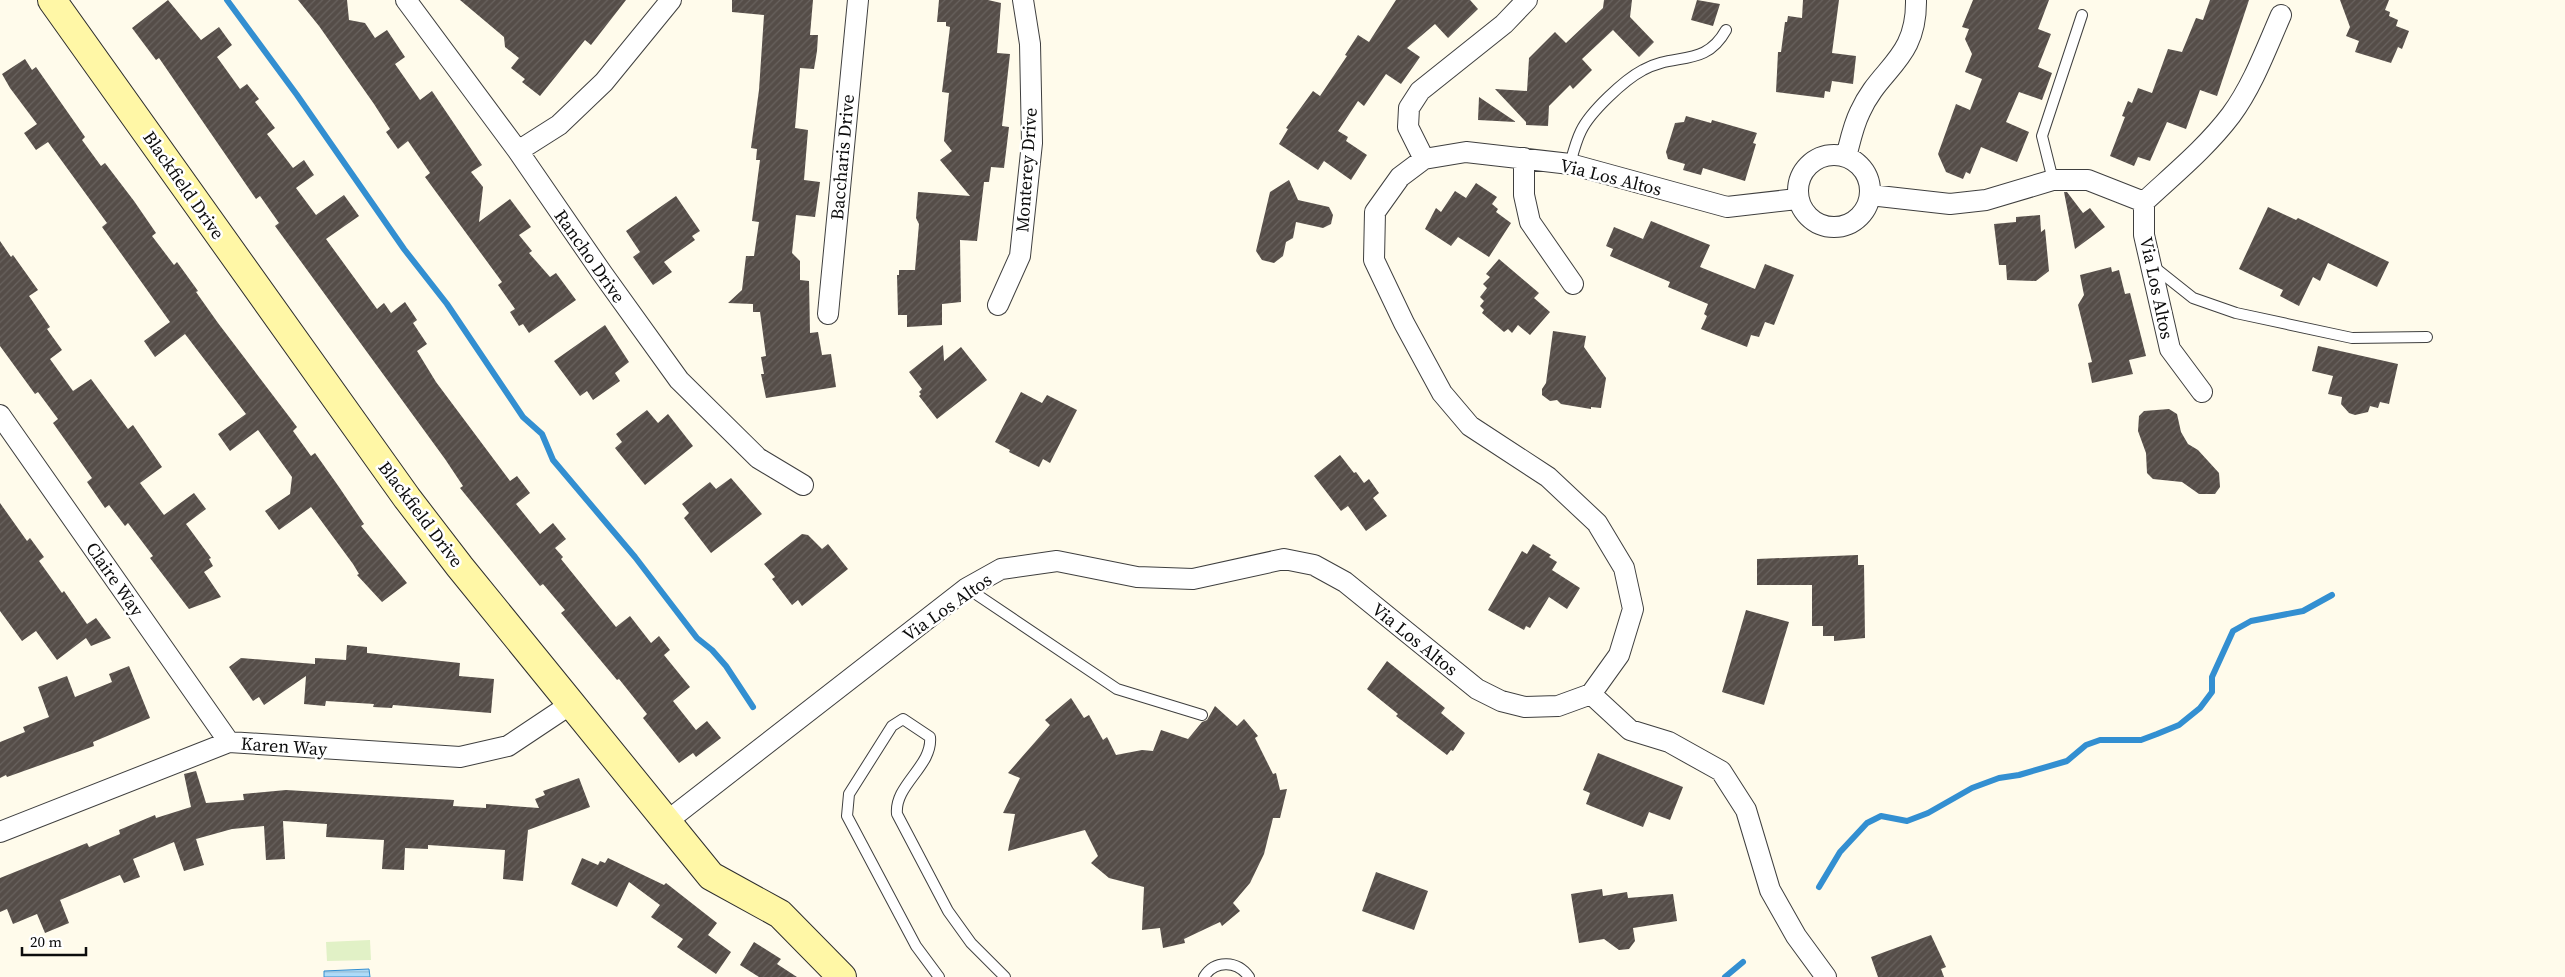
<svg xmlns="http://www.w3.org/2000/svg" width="2565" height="977" font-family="'Source Serif 4',serif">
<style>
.pitch{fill:#e1f1c6}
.water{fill:url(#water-rules);stroke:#338fd1}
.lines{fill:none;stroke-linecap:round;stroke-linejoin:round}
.stream{stroke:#338fd1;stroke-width:6}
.building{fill:url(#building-hatch)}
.lane-casing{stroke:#3f3f3f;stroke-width:12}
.street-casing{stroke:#3f3f3f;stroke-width:22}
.secondary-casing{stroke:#2e2e2e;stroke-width:30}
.lane{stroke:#fff;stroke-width:10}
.street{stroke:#fff;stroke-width:20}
.secondary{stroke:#fff7a6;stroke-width:28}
.labels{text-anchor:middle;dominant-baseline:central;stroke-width:5;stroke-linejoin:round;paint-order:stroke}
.street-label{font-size:18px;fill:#0c0c0c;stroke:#fff}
</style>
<defs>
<pattern id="water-rules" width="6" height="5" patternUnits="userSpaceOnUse" patternTransform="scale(1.25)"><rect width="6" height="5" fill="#aedbf8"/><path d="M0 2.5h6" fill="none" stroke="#94bbd3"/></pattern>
<pattern id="building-hatch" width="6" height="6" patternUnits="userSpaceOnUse" patternTransform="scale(1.25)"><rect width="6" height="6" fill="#554d48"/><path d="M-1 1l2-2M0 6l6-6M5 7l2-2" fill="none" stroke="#68625e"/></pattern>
</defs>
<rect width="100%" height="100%" fill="#fffbeb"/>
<path class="pitch" d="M370,940L371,960L327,961L326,942Z"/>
<path class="water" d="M369,969L370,977H324V971Z"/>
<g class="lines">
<path class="stream" d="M227,0L297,95L404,249L447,304L523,417L542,434L553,460L635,557L697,638L712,650L726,666L753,707
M1819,887L1840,852L1867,823L1881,816L1907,821L1928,813L1972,788L1999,778L2019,775L2067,761L2086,745L2100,740H2141L2157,734L2179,725L2200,708L2212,692V677L2233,631L2251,621L2303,611L2332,595
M1725,977L1743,962"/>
</g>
<path class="building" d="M168,0L201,40L219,27L232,45L217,57L240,89L247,84L259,99L255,102L275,128L267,134L293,168L304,160L314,175L296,188L316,215L344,195L359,216L326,239L377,309L384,303L391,313L405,302L417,320L413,323L427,344L417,351L436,382L510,481L517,476L530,493L516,504L540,534L553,523L566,539L555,548L563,557L561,559L616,627L630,616L651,643L659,636L670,650L664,655L690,687L673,701L696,730L707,721L721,738L696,757L693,753L679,763L643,718L647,714L619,679L617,680L561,613L565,610L543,584L540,586L460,488L463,486L445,459L275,226L279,223L260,196L256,199L159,58L156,60L132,28Z
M298,0H347L349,20L365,23L375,38L387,30L405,57L395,64L420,100L432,91L482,165L471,172L483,187L479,222L510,199L531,227L519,235L532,251L529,253L550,277L556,273L576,300L529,333L523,324L519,326L510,312L515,309L498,285L502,282L425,177L430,173L408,141L398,149L386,132L390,129L374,104L319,26Z
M460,0H626L591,45L585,40L540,96L522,82L525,79L511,68L519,58L505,47L504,37Z
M732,0H813L810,35H818L817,51L814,69L800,68L795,128L808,130L804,180L820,182L815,217L796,215L792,253L800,261V280L809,281L810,333L818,332L822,355L831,354L836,387L766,398L761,374H764L761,357L766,356L760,312H753V304L728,303L742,290L746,256H754L759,222L752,221L760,160H756L757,149L751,148L759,90L764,15L732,12Z
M939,0H988L1001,3L997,53L1010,54L1002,126L1009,127L1004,168L991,167L989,182H984L977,241L960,240L961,302L942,304V325L907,327V315H898L897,275H899V270H915L919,224L916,218L918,192L970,196L940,160L952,151L944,141L949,93L942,92L950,27L946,26V22H937Z
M1396,0H1470L1478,9L1448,38L1435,24L1407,48L1420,57L1401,84L1386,74L1364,106L1358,101L1338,131L1348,137L1346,141L1367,155L1351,180L1324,161L1318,170L1279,144L1288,129L1286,128L1313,91L1320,96L1347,56L1345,55L1358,35L1369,42Z
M1604,0H1632L1630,17L1654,42L1639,57L1613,30L1582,59L1592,70L1573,89L1570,85L1549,106L1548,126L1526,125V122L1495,89L1527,91L1529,58L1555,32L1566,43L1603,8Z
M1697,0L1720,4L1713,26L1691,20Z
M1803,0H1839L1832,53L1856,56L1853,84L1832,81L1830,92L1825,91L1824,98L1776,92L1778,52H1781L1785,22H1787L1788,16L1802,18Z
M1973,0H2049L2038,29L2051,34L2038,67L2052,73L2042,100L2019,92L2006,122L2029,132L2017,162L1981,147L1970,174L1966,172L1963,179L1946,172L1938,154L1956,104L1970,110L1982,79L1965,72L1972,54L1965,39L1969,29L1962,27Z
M2210,0H2249L2217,96L2200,90L2186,129L2167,122L2150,161L2138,157L2134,166L2110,156L2125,117L2122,116L2128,101L2132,103L2138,88L2152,93L2168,49L2182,52L2196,18L2203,20Z
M2340,0H2389L2385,10L2390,12L2389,16L2398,20L2396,26L2409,31L2402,49L2398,47L2391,63L2355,52L2359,41L2346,36L2350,27Z
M25,59L32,70L36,67L85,137L82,140L101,166L105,163L134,201L156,233L152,236L174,265L177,262L198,291L196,292L218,323L297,427L293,431L311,456L315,453L339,487L364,524L361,526L407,583L382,602L357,575L359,574L353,564L311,507L279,530L265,511L290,494L292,477L258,430L230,451L218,434L246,414L185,334L155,357L144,341L170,322L102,227L107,223L48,142L36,150L24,133L37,124L10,88L2,74Z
M1479,97L1516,122L1478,120Z
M1686,116L1711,123L1712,120L1757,133L1753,143L1756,144L1745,181L1703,168L1701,175L1683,170L1685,164L1668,159L1666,152L1675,123L1684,122Z
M1289,180L1298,200L1329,207L1333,215L1331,224L1323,228L1296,222L1293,238L1286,242L1283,256L1274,263L1262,260L1256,251L1270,192Z
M1476,183L1497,197L1492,204L1498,209L1496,212L1511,223L1489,257L1458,237L1451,246L1425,229L1436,208L1441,212L1455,191L1466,198Z
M2064,192H2067L2083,213L2090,208L2105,227L2075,249Z
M676,196L700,231L692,236L695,240L664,262L672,272L653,285L633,257L640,252L626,231Z
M2268,207L2296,220L2298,218L2389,262L2377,287L2328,263L2320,281L2313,277L2299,306L2280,296L2283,290L2239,269Z
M2040,215L2041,232L2045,229L2049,271L2036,281L2007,280L2006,265H1999L1994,224L2016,222V217Z
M1651,221L1710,245L1700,267L1755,289L1765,264L1794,275L1774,325L1765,322L1759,337L1751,335L1747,347L1701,329L1707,316L1704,314L1708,304L1668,287L1670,282L1610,256L1613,249L1606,246L1614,227L1643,239Z
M0,241L11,257L13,255L38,290L29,296L50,327L47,329L62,350L50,359L73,391L91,379L128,429L133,425L162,467L140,483L164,515L194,493L206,509L186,524L211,558L209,559L213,566L204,572L221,597L189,609L150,558L153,556L128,523L125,526L109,505L105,508L87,482L92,478L53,423L58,419L38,392L35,394L0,346Z
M1499,259L1539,293L1534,298L1550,312L1530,335L1518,325L1512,333L1508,329L1504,332L1482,313L1484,310L1480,306L1484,301L1480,297L1487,288L1483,284L1490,277L1486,274Z
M2111,267L2112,272L2119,270L2125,294L2130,293L2146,356L2129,360L2133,374L2092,383L2088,363L2092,362L2078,305L2084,295L2080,275Z
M605,325L629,362L615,373L620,381L593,400L587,391L580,396L554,361Z
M1553,331L1586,336L1584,347L1606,378L1601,408L1591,407V409L1561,404L1557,400L1550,401L1542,395V389L1546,383Z
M943,345L944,361L961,347L987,380L937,419L919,396L921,394L919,392L922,389L909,372Z
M2318,346L2398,364L2389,404L2380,402L2378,408L2370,406L2368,412L2355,415L2349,413L2341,404L2342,397L2328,394L2333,376L2312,371Z
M1021,392L1042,403L1047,395L1077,410L1050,463L1043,459L1039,467L1009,452L1010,450L995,442Z
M2169,409L2177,414L2181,432L2188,444L2198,450L2219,473L2220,487L2215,494H2199L2182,482L2153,479L2147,473L2146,453L2138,431L2139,416L2144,411Z
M647,410L658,423L668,414L693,446L645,485L615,448L622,442L616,434Z
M1340,455L1354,473L1356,472L1364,483L1369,479L1379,493L1373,498L1387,516L1366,531L1348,506L1341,511L1314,476Z
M731,478L762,514L711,553L684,518L689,513L682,504L710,482L716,489Z
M0,503L27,541L30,538L44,557L39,561L62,593L64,591L87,624L96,618L111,638L91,646L86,638L57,660L36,631L22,641L0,611Z
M802,534L808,535L822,549L828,544L848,569L802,606L798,600L792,605L772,579L775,577L764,564Z
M1533,544L1551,555L1549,557L1557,562L1552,570L1580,588L1567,609L1549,597L1530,628L1526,626L1524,630L1488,610L1522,551L1527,554Z
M1858,555V565H1864L1865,638L1834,641V636H1823V626H1812V585H1757V559Z
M1746,610L1789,622L1764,705L1722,692Z
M347,645L367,647V653L460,663L459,676L494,679L491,713L393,705L392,708L373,707L374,704L326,701L325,706L304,704L306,676L264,705L259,697L253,701L229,667L241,658L315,664V658L346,660Z
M1387,661L1445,708L1441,713L1465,733L1453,751L1451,750L1447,755L1396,716L1398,714L1367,689Z
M129,666L150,718L93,742L94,746L7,777L6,775L0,778V742L25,732L23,727L49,717L38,687L67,676L75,697L112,682L109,674Z
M1071,698L1084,718L1089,715L1103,740L1107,737L1116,755L1142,750L1153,751L1161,730L1188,739L1202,722L1207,720L1215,706L1237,726L1244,719L1258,736L1255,738L1273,774L1276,773L1280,790L1287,789L1280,818H1273L1264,854L1250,883L1233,903L1240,911L1222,926L1220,922L1184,939L1185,943L1163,948L1160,928L1142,930L1144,887L1109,878L1091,863L1098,856L1085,830L1008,851L1015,814L1003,813L1020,778L1008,773L1050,725L1045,720Z
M1598,753L1683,787L1670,820L1649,812L1643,827L1586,804L1590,793L1583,790Z
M196,771L206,803L244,800L243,794L286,790L454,800L453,806L486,808V804L539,808L535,799L545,795L543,791L579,778L590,807L528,830L523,881L503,879L505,850L428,845V849L405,848L404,870L382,869L384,840L326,837L327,824L283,821L285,859L266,860L264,826L232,829L196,839L204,865L184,871L174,842L133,859L140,877L124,883L120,875L60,900L69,923L45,933L37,914L13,924L7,909L0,912V878L87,843L89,847L120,834L119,830L155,815L156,818L191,807L184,774Z
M582,858L598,865L600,861L605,863L608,858L664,885L666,883L717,923L708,935L731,952L716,974L677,947L683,939L651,917L660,905L629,882L617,907L571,884Z
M1376,872L1428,891L1414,930L1362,911Z
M1602,889L1603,896L1627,892L1628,898L1673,894L1677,921L1633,928L1635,941L1629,949L1619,950L1604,939L1579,943L1571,894Z
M1931,935L1946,967L1941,969L1944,977H1878L1871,957Z
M754,942L781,959L777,964L797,977H759L740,965Z"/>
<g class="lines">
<g class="lane-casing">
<path id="lane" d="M1570,164C1573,153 1576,141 1581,131C1590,112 1624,80 1643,70C1675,52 1705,68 1726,30
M2053,180L2042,136L2082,15
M2154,267L2193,298L2236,313L2352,338L2427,337
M967,588L1117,689L1202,715
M939,977L916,946L847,816L849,794L892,726L903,719L930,737C933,766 894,785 897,814L948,911L971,943L1005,977
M1204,977C1215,959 1238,961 1249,977"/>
</g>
<g class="street-casing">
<path id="street" d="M406,0L518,151L602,273L679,380L758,458L803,485
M518,151L559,125L604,82L671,0
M1798 191a36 36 0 1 1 72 0a36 36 0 1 1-72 0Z
M1846,157C1850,142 1853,126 1860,112C1880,67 1917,60 1916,0
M1524,158V195L1530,222L1573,284
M1424,159L1408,127L1409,108L1420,91L1504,24L1527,0
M1870,195L1950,204L1986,200L2053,180H2088L2144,202
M998,305L1020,256L1032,143L1030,44L1023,0
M828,314L858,0
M2202,392L2170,349L2144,235V202C2174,174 2206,148 2231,115C2253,85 2266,49 2281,15
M0,415L229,742
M1591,694L1630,730L1669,742L1721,771L1746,810L1770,890L1796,936L1826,977
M666,822L967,588L1001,569L1057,561L1137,577L1193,579L1284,559L1314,565L1345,582L1477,689L1501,701L1525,707L1558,706L1591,694L1619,655L1633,609L1624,568L1597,523L1548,477L1470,426L1442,393L1404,323L1374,260L1375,212L1400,177L1424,159L1466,152L1570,164L1727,207L1797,199
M0,832L229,742L460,757L508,746L571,704"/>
</g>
<g class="secondary-casing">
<path id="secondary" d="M52,0L407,498L460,567L711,876L780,914L842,977"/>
</g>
<use href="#lane" class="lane"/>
<use href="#street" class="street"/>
<use href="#secondary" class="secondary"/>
</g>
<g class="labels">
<g class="street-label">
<text transform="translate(842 157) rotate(-85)">Baccharis Drive</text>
<text transform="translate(1026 170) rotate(-86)">Monterey Drive</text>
<text transform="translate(1611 177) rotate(14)">Via Los Altos</text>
<text transform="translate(184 185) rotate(55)">Blackfield Drive</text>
<text transform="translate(590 256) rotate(55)">Rancho Drive</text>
<text transform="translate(2157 288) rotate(78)">Via Los Altos</text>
<text transform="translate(421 514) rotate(53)">Blackfield Drive</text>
<text transform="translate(115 579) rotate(55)">Claire Way</text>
<text transform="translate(947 607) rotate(-35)">Via Los Altos</text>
<text transform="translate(1415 639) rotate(39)">Via Los Altos</text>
<text transform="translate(284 746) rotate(4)">Karen Way</text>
</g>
</g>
<path d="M22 947v8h64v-8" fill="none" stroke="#0c0c0c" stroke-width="2.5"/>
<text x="30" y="947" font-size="15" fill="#0c0c0c" stroke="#ffffff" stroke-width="4" paint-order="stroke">20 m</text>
</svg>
